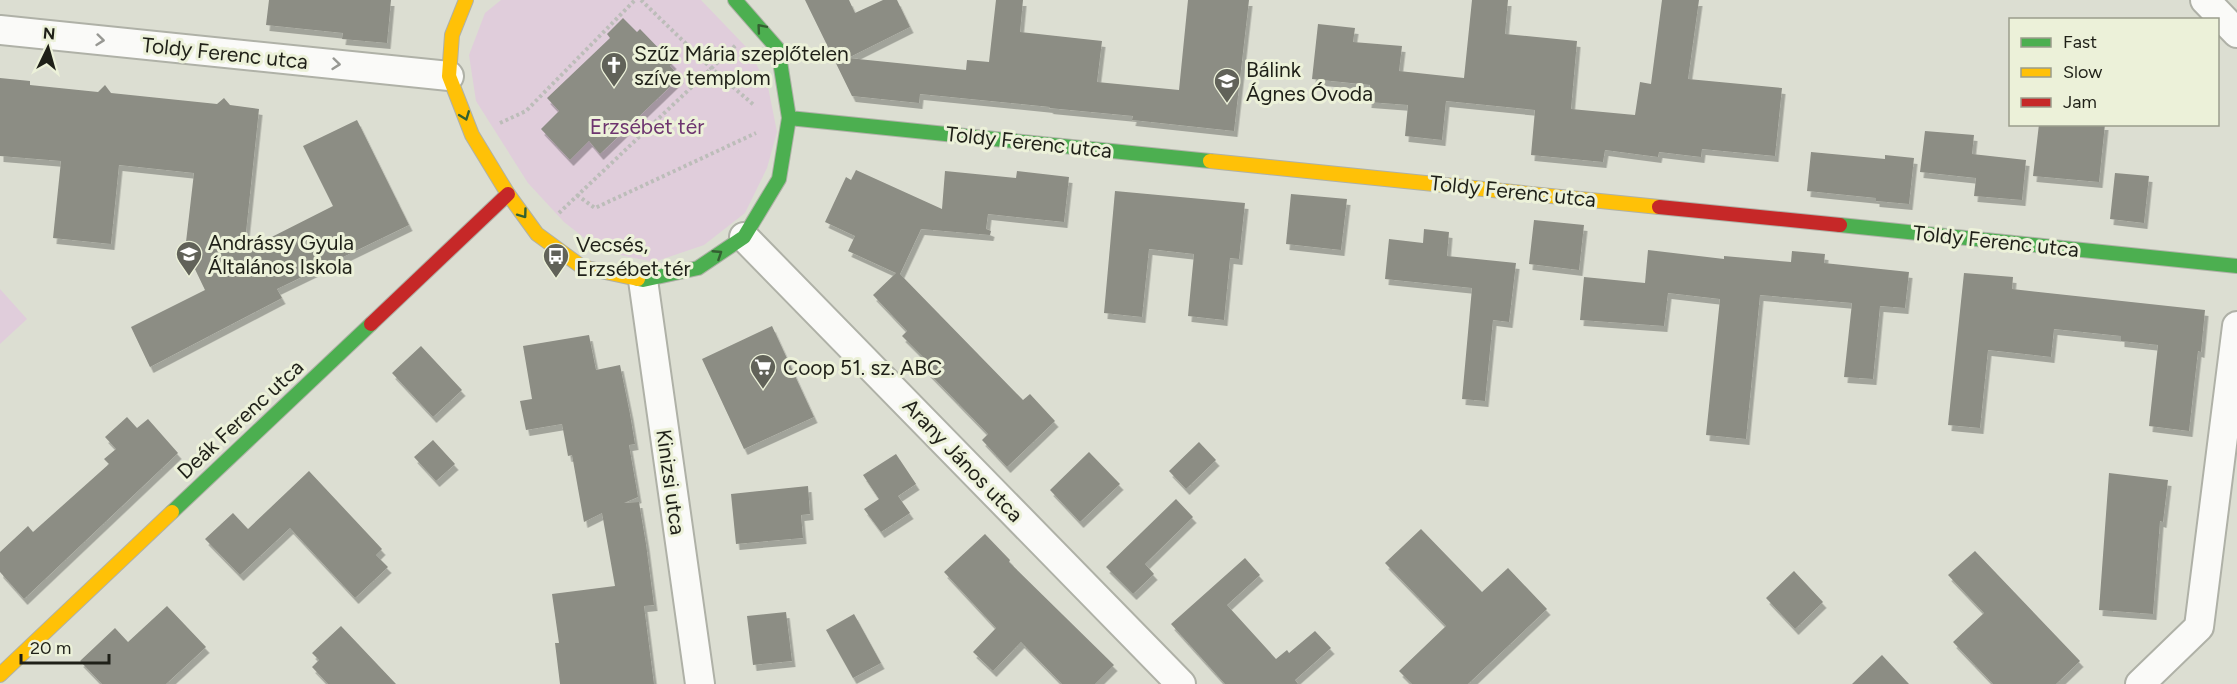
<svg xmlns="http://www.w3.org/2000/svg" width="2237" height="684" font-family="Figtree,sans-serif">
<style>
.green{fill:#e0cddb}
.building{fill:#8c8d84;filter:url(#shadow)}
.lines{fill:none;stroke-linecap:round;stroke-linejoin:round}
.street-casing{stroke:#afb1a7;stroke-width:32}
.fast-casing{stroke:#afb1a7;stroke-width:16}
.slow-casing{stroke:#afb1a7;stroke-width:16}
.jam-casing{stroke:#afb1a7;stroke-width:16}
.path{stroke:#bcbdb9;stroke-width:4;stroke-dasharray:3 3;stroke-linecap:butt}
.street{stroke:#fafaf8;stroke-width:28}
.fast{stroke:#4caf50;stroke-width:14}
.slow{stroke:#ffc107;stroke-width:14}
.jam{stroke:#c62828;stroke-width:14}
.oneway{stroke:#336031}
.oneway2{stroke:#979893}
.labels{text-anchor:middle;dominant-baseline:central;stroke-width:6;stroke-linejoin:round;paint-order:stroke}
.street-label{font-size:21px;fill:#1f2018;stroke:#ecf1d9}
.poi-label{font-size:21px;fill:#1f2018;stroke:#ecf1d9;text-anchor:start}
.park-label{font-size:21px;fill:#6e356f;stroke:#ecf1d9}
</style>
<defs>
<filter id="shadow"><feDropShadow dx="3.5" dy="6" stdDeviation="0" flood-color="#0004"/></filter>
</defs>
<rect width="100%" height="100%" fill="#dcded2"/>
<path class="green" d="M501,0H701L749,50L768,87L777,132L767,168L745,213L704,245L654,262L601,251L564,222L528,183L476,101L469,55L485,13Z
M0,289L27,319L0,344Z"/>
<path class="building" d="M269,0H391L387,43L342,39L343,33L266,25Z
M805,0H849L855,13L883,0H897L910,27L848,58L966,70L967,60L989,62L996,0H1023L1020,32L1102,41L1097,82L1179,90L1188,0H1249L1234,131L1132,120L1133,116L1049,108L1050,107L920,94L919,103L852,96Z
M1472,0H1508L1505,34L1577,41L1571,109L1635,115L1640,82L1651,84L1662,0H1699L1688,79L1782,88L1775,156L1702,149L1701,157L1659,152L1658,157L1605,150L1603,162L1531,155L1535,110L1446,101L1442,140L1405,136L1408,105L1368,102L1370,85L1312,79L1318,24L1355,28L1353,42L1402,46L1399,71L1464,78Z
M623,18L637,32L640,29L673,63L670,66L680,77L600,154L589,141L570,160L541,129L559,111L547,98L610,38L607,34Z
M0,78L30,81V85L98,92L105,85L111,93L217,104L224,98L230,105L259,109L244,251L333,206L303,146L357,120L409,225L277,289L282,298L150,367L131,327L205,290L194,267L186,242L194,173L119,165L111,244L53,238L61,161L0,156Z
M2039,124H2105L2099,182L2033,176Z
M1925,131L1974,135L1972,154L2026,160L2022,200L1974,196L1976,178L1920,172Z
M1811,152L1885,159V155L1914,158L1909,204L1876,201V198L1807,191Z
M856,170L942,209L945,171L1016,178L1017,171L1069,177L1064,222L988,214L986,229L991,231L990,235L921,229L900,274L1023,400L1030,394L1055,421L1007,467L982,440L988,434L923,367L928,362L902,336L907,331L873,295L896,273L848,251L855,236L825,222L846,177L851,180Z
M2115,173L2149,176L2144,223L2110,219Z
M1115,191L1245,203L1239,259L1230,258L1224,320L1188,316L1194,254L1149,249L1142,317L1104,313Z
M1291,194L1347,199L1341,250L1286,244Z
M1534,220L1584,225L1579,270L1529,264Z
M1424,229L1449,232L1447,256L1516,263L1509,322L1493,320L1485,401L1462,399L1472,288L1385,279L1389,239L1423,243Z
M1648,250L1724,259V256L1791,262L1792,251L1825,254L1824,263L1909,272L1905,308L1880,306L1873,379L1844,377L1852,303L1760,295L1746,439L1706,435L1720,299L1668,293L1664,326L1580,320L1584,277L1645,283Z
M1964,273L2013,277L2012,289L2205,310L2201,352L2198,351L2189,431L2149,426L2158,345L2121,341V336L2054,329L2051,357L1988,350L1980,428L1948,425Z
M772,326L814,417L744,449L702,359Z
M589,335L596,370L620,365L630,414L635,444L629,445L638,497L624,503L639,502L646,544L654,605L644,606L654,684H560L555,643H559L552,594L615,586L602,513L584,522L572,455L568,456L562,424L526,430L520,401L532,399L523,346Z
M421,346L462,390L433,417L392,373Z
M127,417L137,428L148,419L178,453L24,599L0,572V552L28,526L33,532L109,464L104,459L116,449L105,437Z
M433,440L455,464L436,481L414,457Z
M1199,442L1216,460L1186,489L1169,471Z
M1089,452L1120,484L1080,522L1050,490Z
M896,454L916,484L898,496L910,513L881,532L864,509L879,499L863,475Z
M309,471L382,549L376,555L388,567L355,598L290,528L240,575L205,539L233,513L248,529Z
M2109,473L2168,480L2163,522L2160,521L2153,614L2099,610Z
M808,486L810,514L801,515L803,538L736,544L731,494Z
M1176,499L1193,517L1145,564L1154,574L1133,594L1106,567Z
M1421,529L1482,592L1508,568L1547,609L1468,684H1412L1399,671L1446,626L1385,563Z
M985,534L1010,560L1009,562L1114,665L1095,684H1062L1021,642L993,671L973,652L996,628L944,572Z
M1975,551L2080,661L2056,684H1993L1953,642L1984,613L1948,575Z
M1245,558L1260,575L1227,605L1276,659L1287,650L1289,653L1315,631L1331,648L1295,680L1298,684H1225L1171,624Z
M1794,571L1823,602L1795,629L1766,598Z
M167,606L206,647L166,684H102L80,661L115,628L128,642Z
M786,612L792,661L753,665L747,616Z
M854,614L881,663L853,678L826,630Z
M341,626L396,684H328L312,667L319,660L312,653Z
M1882,655L1909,684H1852Z"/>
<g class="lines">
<g class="street-casing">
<path id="street" d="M2205,0L2237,33
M0,30L449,76
M744,237L1181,684
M643,280L700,684
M2140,684L2199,627L2237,326"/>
</g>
<g class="fast-casing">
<path id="fast" d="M789,118L1210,161
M1840,225L2237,266
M638,279L643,280L698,268L744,237L779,179L789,118L778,49L735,0
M172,512L371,324"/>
</g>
<g class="slow-casing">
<path id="slow" d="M466,0L452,35L449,76L472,135L508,194L537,234L582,267L638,279
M1210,161L1659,207
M0,675L172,512"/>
</g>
<g class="jam-casing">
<path id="jam" d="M1659,207L1840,225
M371,324L508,194"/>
</g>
<path class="path" d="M641,0L711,68L755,106
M500,123L526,111L635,0
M577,195L595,208L756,133
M559,213L737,44"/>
<use href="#street" class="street"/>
<use href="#fast" class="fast"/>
<use href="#slow" class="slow"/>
<use href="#jam" class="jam"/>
</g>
<defs><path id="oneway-chevron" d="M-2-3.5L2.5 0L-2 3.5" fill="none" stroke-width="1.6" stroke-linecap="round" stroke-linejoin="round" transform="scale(1.5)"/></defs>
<g class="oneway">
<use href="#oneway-chevron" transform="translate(761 28) rotate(-130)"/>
<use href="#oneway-chevron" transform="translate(465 116) rotate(69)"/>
<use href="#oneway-chevron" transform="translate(523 214) rotate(54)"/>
<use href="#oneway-chevron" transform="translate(718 254) rotate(-33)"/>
</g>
<g class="oneway2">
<use href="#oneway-chevron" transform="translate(100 40) rotate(6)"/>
<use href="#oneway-chevron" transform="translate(336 64) rotate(6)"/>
</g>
<defs>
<g id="church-pin" transform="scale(1.35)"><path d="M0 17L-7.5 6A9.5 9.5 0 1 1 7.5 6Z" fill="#616259" stroke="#ecf1d9"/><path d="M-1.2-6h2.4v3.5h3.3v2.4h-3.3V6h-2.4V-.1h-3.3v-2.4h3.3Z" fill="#fff"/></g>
<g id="school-pin" transform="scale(1.35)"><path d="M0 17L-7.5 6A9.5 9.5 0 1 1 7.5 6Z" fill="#616259" stroke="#ecf1d9"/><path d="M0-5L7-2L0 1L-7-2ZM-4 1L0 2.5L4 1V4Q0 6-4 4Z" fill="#fff"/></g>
<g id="bus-pin" transform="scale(1.35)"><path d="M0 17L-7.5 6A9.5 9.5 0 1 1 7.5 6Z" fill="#616259" stroke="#ecf1d9"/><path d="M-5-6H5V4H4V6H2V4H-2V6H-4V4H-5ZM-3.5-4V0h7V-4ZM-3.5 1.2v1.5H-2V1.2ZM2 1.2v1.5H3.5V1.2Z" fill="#fff"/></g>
<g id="supermarket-pin" transform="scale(1.35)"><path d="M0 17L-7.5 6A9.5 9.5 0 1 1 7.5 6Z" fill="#616259" stroke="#ecf1d9"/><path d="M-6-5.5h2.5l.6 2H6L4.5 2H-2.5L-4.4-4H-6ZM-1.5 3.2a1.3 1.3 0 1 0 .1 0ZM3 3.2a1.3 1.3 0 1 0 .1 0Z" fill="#fff"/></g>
</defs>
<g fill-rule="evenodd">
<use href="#church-pin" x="614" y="65"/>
<use href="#school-pin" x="1227" y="81"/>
<use href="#school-pin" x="189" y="254"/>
<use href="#bus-pin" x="556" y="256"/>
<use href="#supermarket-pin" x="763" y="367"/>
</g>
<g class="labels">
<g class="street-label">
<text transform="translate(225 53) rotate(6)">Toldy Ferenc utca</text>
<text transform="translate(1029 142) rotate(6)">Toldy Ferenc utca</text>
<text transform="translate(1513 191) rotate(6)">Toldy Ferenc utca</text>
<text transform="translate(1996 241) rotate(6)">Toldy Ferenc utca</text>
<text transform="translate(240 419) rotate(-43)">Deák Ferenc utca</text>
<text transform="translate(963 460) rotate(46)">Arany János utca</text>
<text transform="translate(671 482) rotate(82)">Kinizsi utca</text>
</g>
<g class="poi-label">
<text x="634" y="53">Szűz Mária szeplőtelen<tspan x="634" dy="24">szíve templom</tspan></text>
<text x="1246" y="69">Bálink<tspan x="1246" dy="24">Ágnes Óvoda</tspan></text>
<text x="208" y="242">Andrássy Gyula<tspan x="208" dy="24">Általános Iskola</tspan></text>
<text x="576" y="244">Vecsés,<tspan x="576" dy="24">Erzsébet tér</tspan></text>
<text x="783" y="367">Coop 51. sz. ABC</text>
</g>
<g class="park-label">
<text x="647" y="126">Erzsébet tér</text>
</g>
</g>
<rect x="2009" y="18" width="210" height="108" fill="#ecf1d9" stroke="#9a9d8c" stroke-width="1.5"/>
<rect x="2021" y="38" width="30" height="9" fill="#4caf50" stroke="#9a9d8c" stroke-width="1.5"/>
<text x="2063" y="48" font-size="18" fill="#1f2018">Fast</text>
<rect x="2021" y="68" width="30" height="9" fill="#ffc107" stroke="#9a9d8c" stroke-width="1.5"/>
<text x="2063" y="78" font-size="18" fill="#1f2018">Slow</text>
<rect x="2021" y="98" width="30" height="9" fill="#c62828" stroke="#9a9d8c" stroke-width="1.5"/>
<text x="2063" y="108" font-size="18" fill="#1f2018">Jam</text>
<g transform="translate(48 48) rotate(5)" stroke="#ecf1d9" stroke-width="4.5" paint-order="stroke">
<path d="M0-4.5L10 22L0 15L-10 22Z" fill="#1f2018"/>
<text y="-9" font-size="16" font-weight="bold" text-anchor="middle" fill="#1f2018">N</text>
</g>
<path d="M21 654v9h88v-9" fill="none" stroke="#1f2018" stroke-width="3"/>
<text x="30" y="654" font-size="18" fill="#1f2018" stroke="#ecf1d9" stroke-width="4.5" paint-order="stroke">20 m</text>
</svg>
